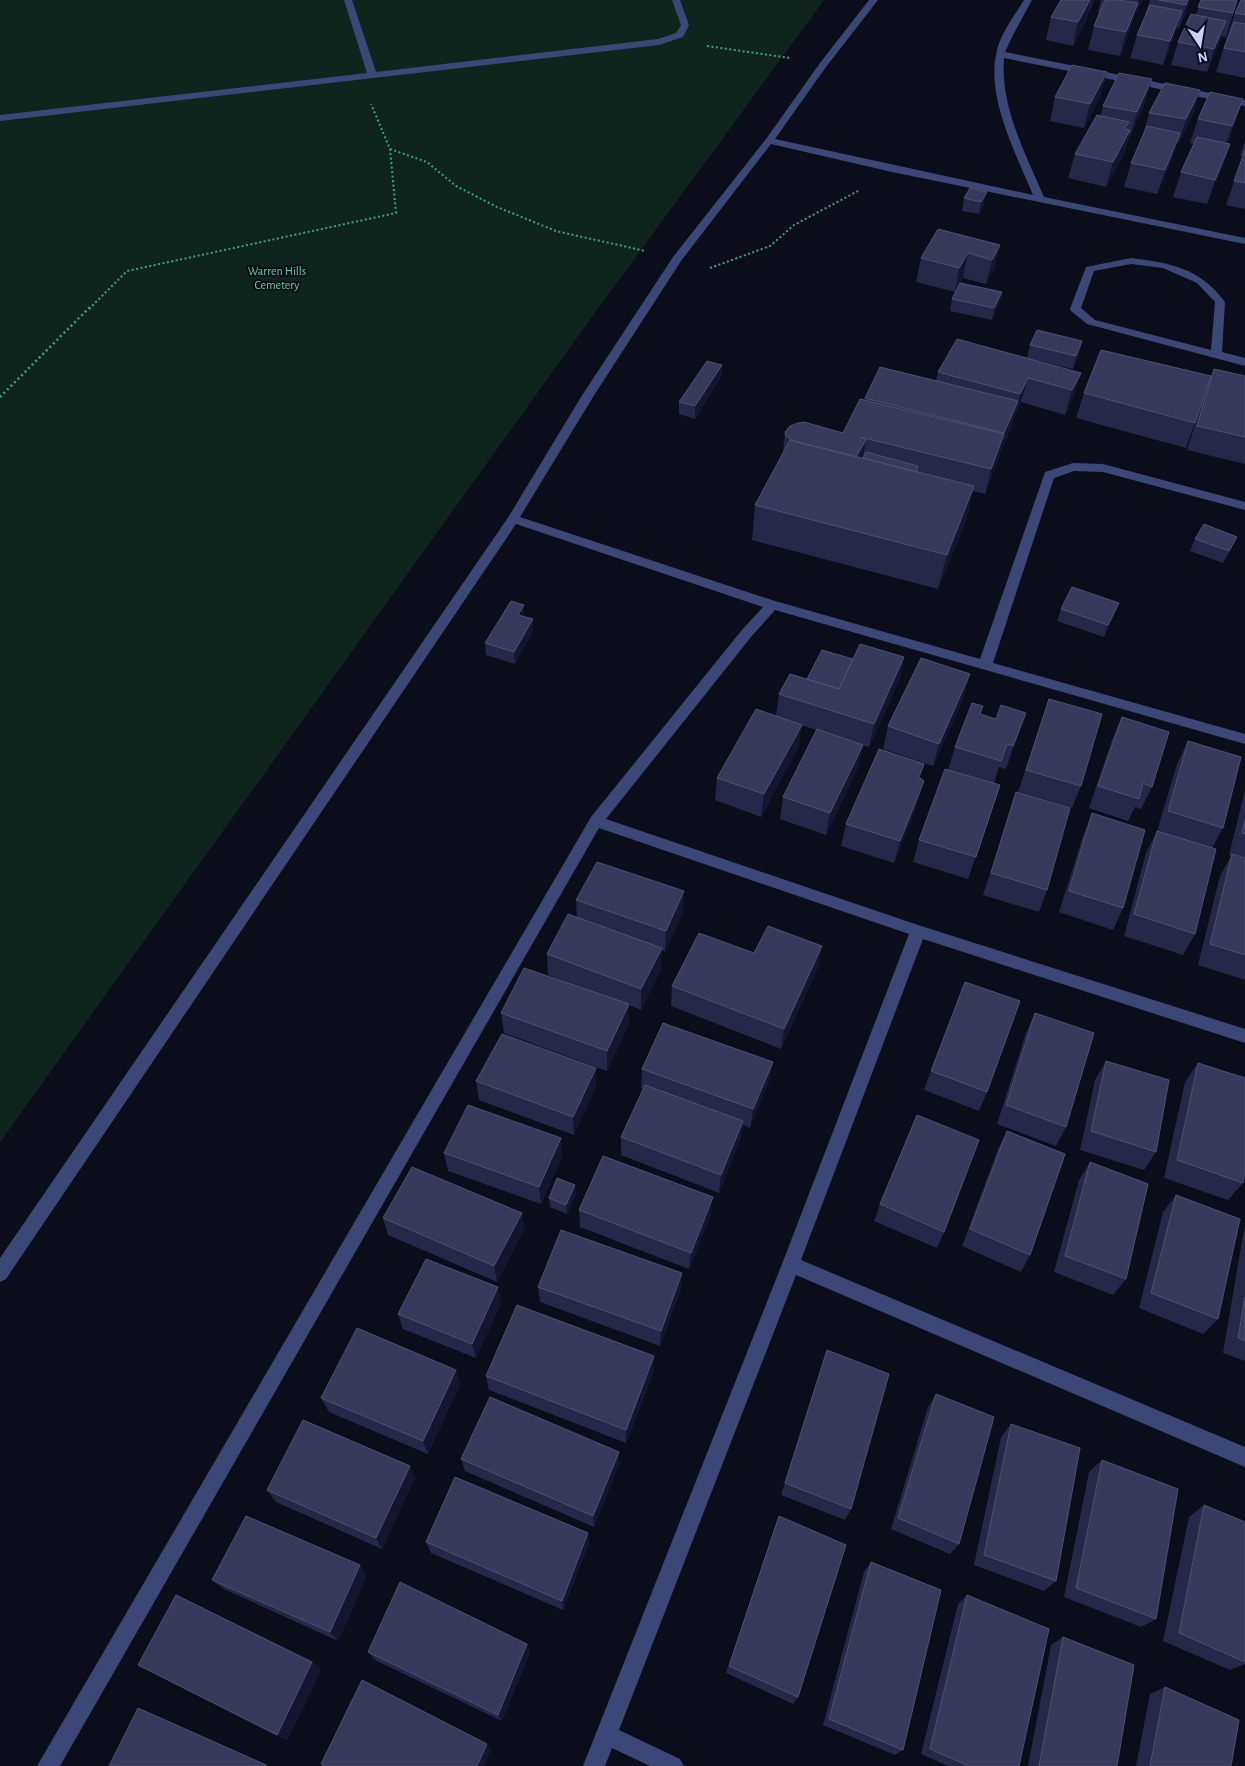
<svg xmlns="http://www.w3.org/2000/svg" width="1245" height="1766" font-family="'Alegreya Sans',sans-serif">
<style>
.green{fill:#10241e}
.lines{fill:none;stroke-linecap:round;stroke-linejoin:round}
.path-far1{stroke:#34a581;stroke-width:2;stroke-dasharray:2 2.5;stroke-linecap:butt}
.path{stroke:#34a581;stroke-width:2.5;stroke-dasharray:2 3;stroke-linecap:butt}
.minor{fill:#3a4777;fill-rule:evenodd}
.wall{fill:#252848}
.shaded-wall{fill:#14152e}
.building{fill:#373a5b;stroke:#4e5174}
.labels{text-anchor:middle;dominant-baseline:central;stroke-width:4;stroke-linejoin:round;paint-order:stroke}
.far-park-label{font-size:12px;fill:#5cd598;stroke:#0c0d1b}
</style>
<rect width="100%" height="100%" fill="#0c0d1b"/>
<path class="green" d="M0,0H824L591,318L0,1142Z"/>
<g class="lines">
<path class="path-far1" d="M707,46L790,58
M390,149L427,162L456,186L497,207L556,231L645,251
M710,268L770,246L794,225L858,191
M89,309L127,271L396,213L390,149L371,104"/>
<path class="path" d="M0,397L90,307"/>
<path class="minor" d="M344,0H352L376,72L658,39L676,33L681,25L672,0H680L689,25L683,37L659,45L0,121V115L367,73Z
M869,0H878L826,67L775,139L1033,195C1016,154 987,99 996,55C999,35 1014,17 1024,0H1032L1013,35L1005,52L1245,100V106L1004,58C1000,106 1025,153 1044,197L1245,238V244L892,172L771,144L681,261L593,397L520,517L775,601L980,659L1045,472L1073,463L1103,464L1245,502V510L1103,472L1074,471L1054,478L993,663L1245,734V744L775,610L751,637L606,819L918,925L1245,1029V1043L923,939L801,1260L1245,1447V1467L796,1275L619,1730L680,1759L684,1766H650L612,1748L605,1766H583L782,1264L909,934L599,828L60,1766H37L591,817L741,631L763,607L516,524L6,1279L0,1282V1258L509,516L581,397L673,257L766,139L820,63Z
M1131,258C1171,263 1200,268 1225,302L1222,352L1245,358V366L1087,324L1071,311L1070,309L1086,267ZM1131,264L1163,268L1197,283L1215,302L1211,350L1095,320L1081,308L1094,271Z"/>
</g>
<path class="wall" d="M1061,0H1095L1090,10H1089L1087,19L1073,46L1046,40L1051,17Z
M1101,0H1143L1134,16L1131,27L1120,56L1088,50L1094,26L1100,12H1098Z
M1150,0H1191L1179,28H1177L1163,65L1130,58L1137,35L1145,16Z
M1201,0H1237L1226,37L1222,36L1219,44L1207,72L1171,65L1178,42L1196,15Z
M1245,0V78L1216,72L1235,13Z
M1107,72L1100,96L1084,128L1050,121L1055,97Z
M1152,79L1145,103L1130,136H1129L1124,154L1106,187L1068,178L1075,154L1101,116L1103,106Z
M1200,90L1193,114L1178,144L1177,143L1173,157L1157,194L1124,187L1131,163L1143,135L1149,113Z
M1198,119L1235,123L1227,144H1230L1222,168L1207,204L1173,197L1181,172L1194,144L1190,143Z
M1245,141V209L1226,205L1243,156H1240Z
M970,188L984,204L979,214L962,211L964,198Z
M1000,245L994,269L986,284L963,278L960,283L1002,292L999,304L992,320L950,311L952,299L958,285L955,292L916,282L921,258Z
M1082,341L1079,354L1073,369L1027,358L1030,345Z
M722,365L721,377L695,419L679,414V402Z
M1214,369L1245,376V464L1187,450L1205,394Z
M938,372L1081,373L1073,397L1065,415L1021,402L1013,419L1012,426L1000,453L998,459L985,494L973,491L966,521L938,589L752,540L755,505L783,453L785,432L843,433L864,400L865,398L936,381Z
M1084,393L1195,423L1186,448L1076,418Z
M1237,537L1231,549L1223,563L1190,551L1195,539Z
M1061,609L1114,615L1104,637L1057,621Z
M533,631L515,664L486,655L485,643Z
M904,657L899,681L869,747L863,745L858,767L826,835L780,819L783,797L816,730L801,725L798,748L761,817L715,800L717,778L776,716L779,694L807,679L853,659Z
M964,697L933,766L883,749L888,726Z
M1049,699L1081,786L1072,808L1018,792Z
M981,714L1018,736L1006,769L999,767L994,783L1000,785L968,879L913,862L919,840L948,770L955,747Z
M1122,717L1152,787L1141,809L1135,807L1128,821L1089,808L1112,740Z
M1188,741L1223,828L1212,848L1195,934L1183,955L1124,936L1146,853L1157,831L1177,764Z
M1245,790V980L1198,965L1220,876L1231,856L1229,855Z
M1016,792L1047,890L1039,912L983,895Z
M918,803L894,863L841,846L846,824Z
M1092,813L1123,908L1113,930L1059,912L1083,836Z
M576,900L683,913L665,952L662,950L661,969L641,1010L629,1005V1024L607,1071L504,1033L501,1013L587,990L548,975L547,954L577,918Z
M754,953L818,967L781,1049L671,1006L672,986Z
M1035,1013L1066,1127L1056,1146L997,1124L1026,1033Z
M1106,1061L1156,1152L1144,1170L1080,1150L1095,1080Z
M773,1062L769,1081L750,1128L743,1125L740,1140L719,1193L621,1155V1137L643,1089L641,1088L642,1069Z
M1198,1063L1243,1183L1228,1200L1164,1178L1185,1082Z
M931,1071L987,1092L979,1111L924,1090Z
M476,1081L596,1087L574,1135L479,1100Z
M1007,1131L1030,1255L1021,1272L962,1246L998,1149Z
M561,1138L562,1156L541,1204L448,1171L444,1153Z
M1090,1162L1126,1279L1113,1295L1054,1272L1079,1180Z
M576,1194L567,1214L550,1207L549,1198Z
M1176,1195L1218,1319L1203,1334L1139,1308L1163,1212Z
M880,1204L944,1232L937,1248L874,1221Z
M579,1210L711,1214L689,1269L580,1227Z
M383,1218L524,1230L497,1282L388,1235Z
M1245,1227V1361L1223,1353L1244,1229Z
M538,1287L681,1289L660,1346L540,1302Z
M501,1303L476,1358L403,1329L398,1314Z
M827,1350L851,1509L845,1520L781,1495Z
M456,1370L460,1384L428,1454L329,1412L321,1398Z
M654,1371L626,1443L489,1390L486,1376Z
M936,1394L959,1544L950,1554L891,1529L928,1407Z
M1011,1424L1056,1581L1044,1591L974,1565L1001,1437Z
M619,1452V1464L594,1527L465,1471L461,1459Z
M1102,1460L1156,1619L1141,1627L1064,1597L1089,1472Z
M410,1466L415,1478L382,1549L276,1502L267,1490Z
M1204,1505L1245,1522V1664L1230,1670L1163,1641L1189,1517Z
M779,1516L798,1697L793,1704L726,1673Z
M588,1533L589,1543L563,1610L431,1553L426,1542Z
M871,1562L903,1750L895,1755L823,1725L864,1572Z
M367,1575L338,1641L224,1589L212,1580Z
M967,1595L1019,1766H948L921,1754L958,1604Z
M1063,1637L1117,1766H1028L1051,1645Z
M527,1644L530,1652L502,1721L375,1660L368,1652Z
M312,1662L321,1670L287,1740L138,1665Z
M1165,1687L1231,1766H1136L1150,1694Z"/>
<path class="shaded-wall" d="M1090,0H1091L1087,19L1073,46L1078,22Z
M1092,0H1095L1090,10Z
M1138,0H1143L1134,16L1131,27L1120,56L1126,32L1136,9Z
M1188,0H1191L1179,28L1186,5Z
M1182,11L1175,35L1163,65L1170,41Z
M1226,21L1219,44L1207,72L1214,49Z
M1107,72L1100,96L1084,128L1090,104Z
M1152,79L1145,103L1130,136L1137,112Z
M1200,90L1193,114L1178,144L1186,119Z
M1243,99L1235,123L1224,150L1232,126Z
M1129,122L1122,145L1130,130L1124,154L1106,187L1113,162L1125,129Z
M1180,133L1173,157L1157,194L1165,170Z
M1230,144L1222,168L1207,204L1215,180Z
M987,192L984,204L979,214L981,202Z
M1000,245L994,269L986,284L992,260Z
M968,253L963,278L955,292L959,268Z
M1002,292L999,304L992,320L994,308Z
M1082,341L1079,354L1073,369L1076,356Z
M722,365L721,377L695,419V406Z
M1081,373L1073,397L1065,415L1072,390Z
M1028,378L1021,402L1013,419L1020,394Z
M1018,401L1012,426L1000,453L998,459L985,494L991,469L1002,440L1004,433Z
M866,440L862,464L851,466Z
M974,486L966,521L938,589L947,555Z
M1119,603L1114,615L1104,637L1108,625Z
M524,605V617L518,615Z
M533,619V631L515,664L514,652Z
M904,657L899,681L869,747L874,724Z
M970,674L964,697L933,766L939,744Z
M1026,713L1018,736L1006,769L1013,746Z
M802,725L798,748L761,817L764,794Z
M863,745L858,767L826,835L830,813Z
M924,781L918,803L894,863L900,841Z
M684,891L683,913L665,952L666,931Z
M822,946L818,967L781,1049L784,1029Z
M662,948L661,969L641,1010V989Z
M629,1004V1024L607,1071V1051Z
M773,1062L769,1081L750,1128L753,1109Z
M596,1068V1087L574,1135L573,1117Z
M743,1121L740,1140L719,1193L721,1175Z
M561,1138L562,1156L541,1204L539,1187Z
M575,1185L576,1194L567,1214L566,1205Z
M713,1197L711,1214L689,1269L691,1253Z
M522,1213L524,1230L497,1282L494,1266Z
M682,1273L681,1289L660,1346L661,1331Z
M498,1287L501,1303L476,1358L472,1344Z
M654,1356V1371L626,1443V1430Z
M456,1370L460,1384L428,1454L423,1441Z
M619,1452V1464L594,1527L593,1516Z
M410,1466L415,1478L382,1549L376,1538Z
M588,1533L589,1543L563,1610L562,1601Z
M360,1565L367,1575L338,1641L330,1632Z
M527,1644L530,1652L502,1721L498,1715Z
M312,1662L321,1670L287,1740L277,1735Z
M487,1744L491,1750L484,1766H477Z"/>
<path class="building" d="M1061,0H1090L1078,22L1051,17Z
M1105,0H1118L1138,3L1126,32L1094,26Z
M1159,0H1188L1186,5Z
M1201,0H1237L1233,13L1198,7Z
M1241,0H1245V15L1235,13Z
M1150,5L1182,11L1170,41L1137,35Z
M1191,14L1226,21L1214,49L1178,42Z
M1234,22L1245,24V52L1224,48Z
M1072,65L1107,72L1090,104L1055,97Z
M1119,73L1152,79L1137,112L1103,106Z
M1165,83L1200,90L1186,119L1149,113Z
M1210,92L1243,99L1232,126L1198,119Z
M1097,115L1129,122L1125,129L1130,130L1113,162L1075,154Z
M1147,126L1180,133L1165,170L1131,163Z
M1197,137L1230,144L1215,180L1181,172Z
M1245,150V183L1234,181Z
M970,188L987,192L981,202L964,198Z
M938,229L1000,245L992,260L968,253L959,268L921,258Z
M960,283L1002,292L994,308L952,299Z
M1037,330L1082,341L1076,356L1030,345Z
M957,339L1081,373L1072,390L1028,378L1020,394L938,372Z
M1101,350L1211,376L1195,423L1084,393Z
M707,361L722,365L695,406L679,402Z
M880,367L1018,401L1004,433L865,398Z
M1214,369L1245,376V437L1197,426Z
M860,399L1004,434L991,469L860,437L866,440L856,457L793,441L786,436L785,432L790,426L798,423L804,422L843,433Z
M790,440L974,486L947,555L755,505Z
M866,452L918,466L916,472L863,458Z
M1204,524L1237,537L1229,551L1195,539Z
M1072,587L1119,603L1108,625L1061,609Z
M511,601L524,605L518,615L533,619L514,652L485,643Z
M860,644L904,657L874,724L779,694L790,674L839,689Z
M822,650L853,659L839,689L807,679Z
M921,658L970,674L939,744L888,726Z
M1049,699L1102,714L1081,786L1026,770Z
M972,703L983,706L980,714L996,719L1001,705L1026,713L1013,746L1007,744L1001,761L955,747Z
M756,709L802,725L764,794L717,778Z
M1122,717L1169,732L1152,787L1143,783L1139,799L1098,786Z
M817,729L863,745L830,813L783,797Z
M1188,741L1241,757L1223,828L1168,811Z
M879,749L924,764L919,777L924,781L900,841L846,824Z
M945,769L1000,785L976,857L919,840Z
M1016,792L1070,808L1047,890L991,873Z
M1092,813L1145,830L1123,908L1069,891Z
M1245,820V834L1242,833Z
M1157,831L1216,849L1195,934L1134,914Z
M1232,854L1245,858V955L1210,944Z
M597,862L684,891L666,931L576,900Z
M568,914L662,948L641,989L547,954Z
M768,926L822,946L784,1029L672,986L699,933L754,953Z
M524,968L629,1004L607,1051L501,1013Z
M965,982L1020,1001L987,1092L931,1071Z
M1035,1013L1094,1033L1066,1127L1006,1105Z
M663,1023L773,1062L753,1109L642,1069Z
M502,1034L596,1068L573,1117L476,1081Z
M1106,1061L1169,1080L1156,1152L1091,1131Z
M1198,1063L1245,1078V1170L1243,1183L1177,1160Z
M645,1085L743,1121L721,1175L621,1137Z
M468,1105L561,1138L539,1187L444,1153Z
M917,1115L979,1140L944,1232L880,1204Z
M1007,1131L1065,1154L1030,1255L970,1229Z
M603,1156L713,1197L691,1253L579,1210Z
M1090,1162L1148,1184L1126,1279L1065,1256Z
M412,1167L522,1213L494,1266L383,1218Z
M557,1178L575,1185L566,1205L549,1198Z
M1176,1195L1240,1219L1218,1319L1151,1293Z
M561,1230L682,1273L661,1331L538,1287Z
M426,1259L498,1287L472,1344L398,1314Z
M1245,1297V1341L1238,1338Z
M517,1305L654,1356L626,1430L486,1376Z
M357,1328L456,1370L423,1441L321,1398Z
M827,1350L889,1374L851,1509L785,1483Z
M936,1394L994,1417L959,1544L898,1518Z
M490,1397L619,1452L593,1516L461,1459Z
M303,1420L410,1466L376,1538L267,1490Z
M1011,1424L1080,1448L1056,1581L984,1555Z
M1102,1460L1178,1489L1156,1619L1076,1588Z
M455,1477L588,1533L562,1601L426,1542Z
M1204,1505L1245,1522V1662L1179,1633Z
M246,1516L360,1565L330,1632L212,1580Z
M779,1516L846,1545L798,1697L729,1666Z
M871,1562L941,1590L903,1750L829,1719Z
M400,1582L527,1644L498,1715L368,1652Z
M176,1595L312,1662L277,1735L138,1665Z
M967,1595L1049,1629L1019,1766H969L930,1749Z
M1063,1637L1134,1665L1117,1766H1039Z
M362,1680L487,1744L477,1766H324L321,1764Z
M1165,1687L1239,1720L1231,1766H1150Z
M138,1708L266,1765V1766H109Z"/>
<g class="labels">
<g class="far-park-label">
<text x="277" y="271">Warren Hills<tspan x="277" dy="14">Cemetery</tspan></text>
</g>
</g>
<g transform="translate(1200 45) rotate(168)" stroke="#0c0d1b" stroke-width="4" paint-order="stroke">
<path d="M0-4L9 19L0 12L-9 19Z" fill="#c9d0fb"/>
<text y="-8" font-size="14" font-weight="bold" text-anchor="middle" fill="#c9d0fb">N</text>
</g>
</svg>
